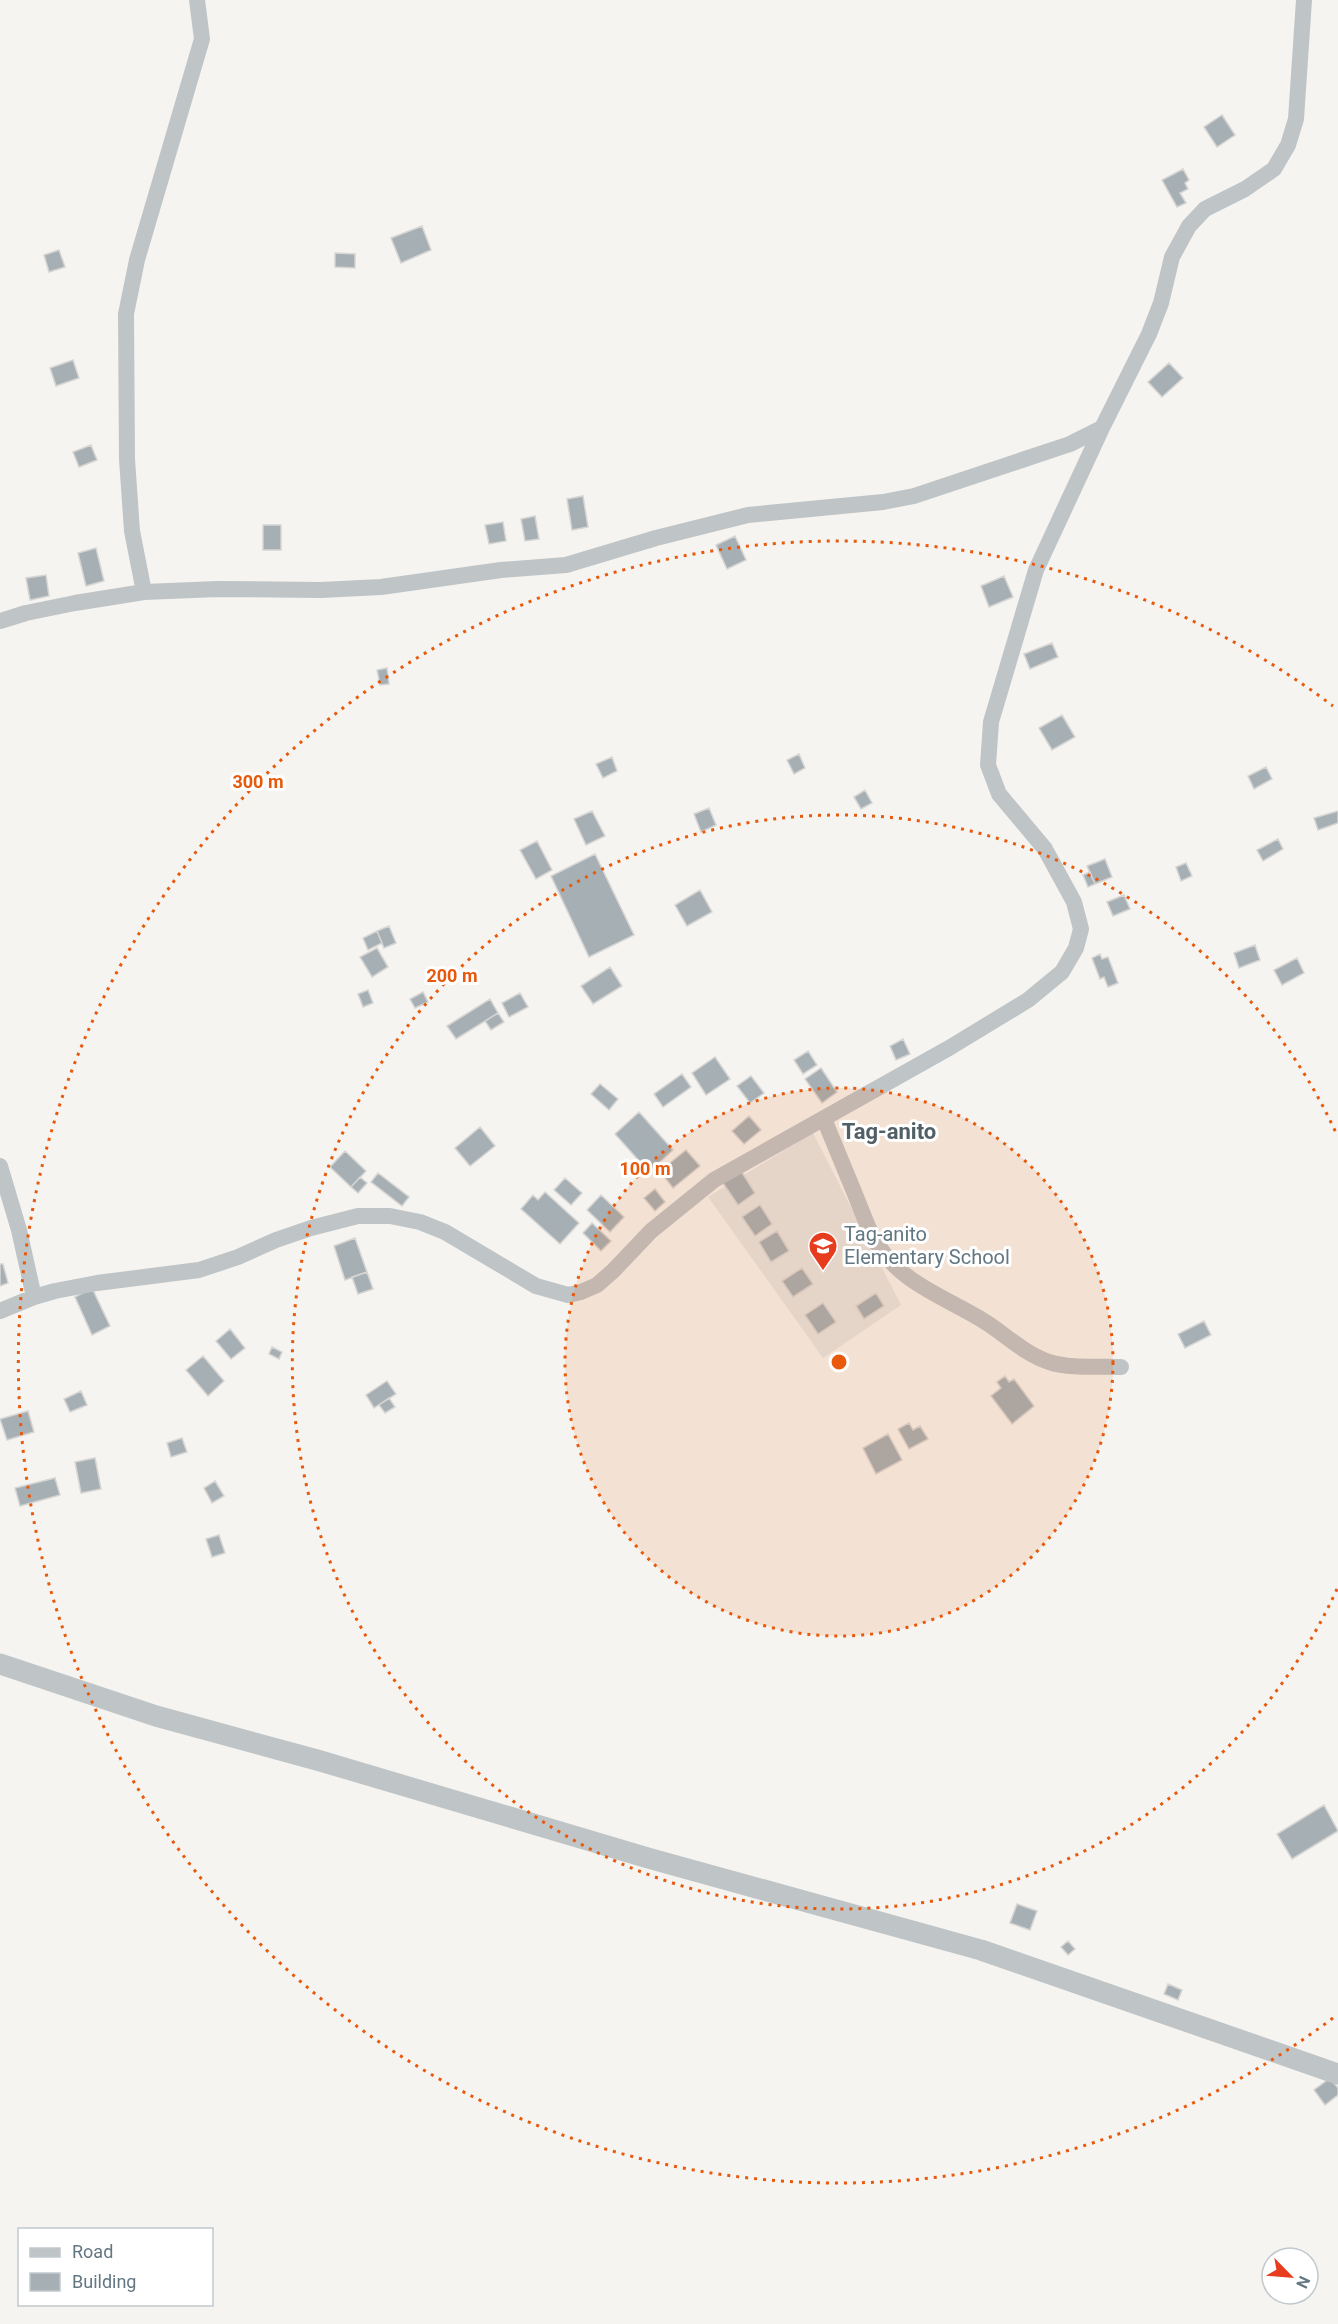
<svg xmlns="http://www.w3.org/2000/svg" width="1338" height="2324" font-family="Roboto,sans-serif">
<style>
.built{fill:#e5e6e4}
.building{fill:#a6b0b4;stroke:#d6d5d3;stroke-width:1.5}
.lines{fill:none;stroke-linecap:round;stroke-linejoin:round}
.minor{stroke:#bfc4c6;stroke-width:16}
.tertiary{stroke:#bfc4c6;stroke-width:21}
.ring{fill:none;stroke:#e8590c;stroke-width:3;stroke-dasharray:3 6}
.labels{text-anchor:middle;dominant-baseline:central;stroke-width:6;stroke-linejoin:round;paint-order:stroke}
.poi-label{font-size:20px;fill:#637782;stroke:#fff;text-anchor:start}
.quarter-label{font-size:22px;font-weight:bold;fill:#515f67;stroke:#fff}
.centre{fill:#e8590c;stroke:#fff;stroke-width:3}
.ring-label{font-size:18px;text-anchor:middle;font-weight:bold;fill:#e8590c;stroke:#fff;stroke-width:6;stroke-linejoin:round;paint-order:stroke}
</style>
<rect width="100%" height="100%" fill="#f5f4f0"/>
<path class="built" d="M813,1133L901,1305L823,1358L708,1197Z"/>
<path class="building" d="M1222,115L1235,135L1217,147L1204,127Z
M1183,169L1189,180L1185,183L1188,189L1180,193L1186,203L1177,207L1162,180Z
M422,226L431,250L401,263L391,238Z
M59,250L65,267L49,272L44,255Z
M335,253L355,254V268L335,267Z
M73,360L79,378L56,386L50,368Z
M1169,363L1183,378L1162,397L1148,382Z
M91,445L97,460L79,467L73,452Z
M583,496L588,527L572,530L567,499Z
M535,516L539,539L525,541L521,519Z
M503,522L506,541L489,544L485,525Z
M263,525H281V550H263Z
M735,536L746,560L727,569L716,545Z
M96,548L104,581L86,586L78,553Z
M46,575L49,596L30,600L26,578Z
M1004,576L1013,597L989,607L981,586Z
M1052,643L1058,657L1030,669L1024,654Z
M387,668L389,684L380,685L377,670Z
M1062,715L1075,737L1052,750L1039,728Z
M799,754L805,768L794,774L787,760Z
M612,757L617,771L603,778L596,764Z
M1266,767L1272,779L1254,789L1248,776Z
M865,790L872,803L861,809L854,797Z
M709,808L716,825L701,832L694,814Z
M592,811L605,836L586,845L574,819Z
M1338,811V823L1318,830L1314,818Z
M1278,839L1283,849L1263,861L1257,850Z
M537,841L552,870L536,879L520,850Z
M595,854L634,935L589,957L551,876Z
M1105,859L1112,877L1095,884L1087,866Z
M1186,863L1192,876L1181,881L1176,867Z
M1090,872L1095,884L1088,887L1083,875Z
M700,890L712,912L687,926L675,905Z
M1124,895L1130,909L1113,916L1107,902Z
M389,926L396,943L384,948L377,931Z
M377,931L382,943L368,950L363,938Z
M1255,945L1260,960L1239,968L1234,953Z
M377,948L388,967L372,977L360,957Z
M1100,954L1102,959L1108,957L1118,983L1108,987L1104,977L1100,979L1092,958Z
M1297,958L1304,973L1282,985L1274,970Z
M610,967L622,986L593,1004L581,986Z
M368,990L373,1003L363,1007L358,994Z
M423,992L428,1002L415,1008L410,999Z
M520,993L528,1007L509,1017L502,1003Z
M490,999L498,1013L456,1039L447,1026Z
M498,1013L504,1022L491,1030L485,1021Z
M903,1039L910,1054L896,1060L890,1046Z
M808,1051L817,1065L803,1074L794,1060Z
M715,1057L730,1079L706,1095L692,1073Z
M821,1068L837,1092L822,1103L805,1079Z
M682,1074L691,1087L663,1107L654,1094Z
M751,1076L764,1093L750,1103L737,1086Z
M600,1084L618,1099L609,1110L591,1094Z
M639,1112L673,1150L649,1172L615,1134Z
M749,1116L761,1130L744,1144L732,1131Z
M480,1127L495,1146L470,1166L455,1148Z
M686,1150L700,1166L673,1188L660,1171Z
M345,1151L366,1171L351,1187L330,1167Z
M741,1171L755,1193L738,1205L723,1183Z
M378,1173L409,1197L402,1206L371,1182Z
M360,1177L367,1183L358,1193L351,1187Z
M565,1178L582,1193L571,1205L554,1190Z
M655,1189L665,1202L655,1211L644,1198Z
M545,1192L579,1223L560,1244L521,1209L533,1195L538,1200Z
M601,1195L624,1217L610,1232L587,1210Z
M760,1205L772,1224L755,1236L742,1217Z
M592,1223L611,1241L601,1251L583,1233Z
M777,1231L789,1251L771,1262L759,1242Z
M355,1238L367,1272L345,1280L334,1246Z
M0,1264H3L8,1283L0,1286Z
M802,1268L813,1284L793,1297L782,1281Z
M367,1272L373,1289L358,1294L352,1277Z
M92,1288L110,1326L92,1335L75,1297Z
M876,1293L884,1306L864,1319L856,1306Z
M823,1303L836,1322L818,1334L805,1315Z
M1204,1321L1211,1335L1185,1348L1178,1334Z
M230,1329L245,1348L231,1359L216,1341Z
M272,1347L282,1352L279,1359L269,1354Z
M203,1356L224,1381L208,1396L186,1370Z
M1005,1376L1009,1382L1014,1379L1034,1406L1012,1424L991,1396L1001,1388L997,1382Z
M387,1381L396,1394L374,1408L366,1395Z
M81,1391L87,1405L70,1412L64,1399Z
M389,1398L395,1407L385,1413L379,1405Z
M28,1411L34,1432L7,1440L0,1419Z
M909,1423L913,1430L920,1426L928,1439L909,1449L898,1429Z
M888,1434L902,1460L876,1474L863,1448Z
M182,1438L187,1452L171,1457L167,1443Z
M95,1458L101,1489L81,1493L75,1462Z
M55,1478L60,1495L20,1506L15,1488Z
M215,1481L224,1496L212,1503L204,1488Z
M219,1535L225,1553L212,1557L206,1539Z
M1324,1805L1338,1831L1292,1859L1277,1834Z
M1017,1904L1037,1911L1030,1930L1010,1923Z
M1068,1941L1075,1949L1068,1955L1061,1947Z
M1168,1984L1182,1990L1178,2000L1164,1994Z
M1330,2078L1338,2088V2095L1325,2105L1314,2090Z"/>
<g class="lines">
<path class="minor" d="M144,592L132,531L127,459L126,314L137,260L202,39L197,0
M0,621L26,613L75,603L144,592L218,589L321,590L381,587L501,570L566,565L656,538L748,515L883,502L914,496L1070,444L1102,428
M824,1119C835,1146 846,1172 857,1199C864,1217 871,1237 883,1252C907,1286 953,1301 987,1323C1007,1336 1025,1354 1049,1362C1072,1369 1097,1366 1121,1367
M0,1166L19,1230L34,1297
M0,1311L34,1297L55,1291L97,1283L199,1270L238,1257L276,1240L311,1228L358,1216H390L420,1222L445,1232L536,1286L568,1295L581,1292L597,1285L613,1271L651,1231L714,1180L949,1048L1028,1000L1062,972L1076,948L1081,929L1074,902L1045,849L999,794L988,765L991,722L1036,570L1102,428L1149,334L1161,303L1172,257L1189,226L1205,209L1245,189L1274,169L1288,145L1296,119L1304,0"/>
<path class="tertiary" d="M0,1664L156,1716L317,1760L648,1858L981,1950L1338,2074"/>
</g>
<circle cx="839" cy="1362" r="274" fill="#e8590c" fill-opacity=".12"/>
<g class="ring">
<circle cx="839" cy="1362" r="274"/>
<path d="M1337 1589A547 547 0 1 1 1337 1135"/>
<path d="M1333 2018A821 821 0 1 1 1333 706"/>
</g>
<defs>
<g id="school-pin" transform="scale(1.5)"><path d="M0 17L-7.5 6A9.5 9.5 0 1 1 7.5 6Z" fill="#e73d1e" stroke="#fff"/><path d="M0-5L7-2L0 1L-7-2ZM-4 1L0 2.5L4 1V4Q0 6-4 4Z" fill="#fff"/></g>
</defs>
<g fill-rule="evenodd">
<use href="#school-pin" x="823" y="1246"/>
</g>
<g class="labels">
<g class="poi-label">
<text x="844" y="1234">Tag-anito<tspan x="844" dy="23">Elementary School</tspan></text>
</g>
<g class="quarter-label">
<text x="889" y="1131">Tag-anito</text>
</g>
</g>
<circle cx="839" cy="1362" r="9" class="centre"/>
<g class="ring-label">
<text x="258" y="788">300 m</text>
<text x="452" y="982">200 m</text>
<text x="645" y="1175">100 m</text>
</g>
<rect x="18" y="2228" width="195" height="78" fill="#ffffff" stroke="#c1c9cd" stroke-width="1.5"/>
<rect x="30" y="2248" width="30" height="9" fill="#bfc4c6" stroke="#c1c9cd" stroke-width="1.5"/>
<text x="72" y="2258" font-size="18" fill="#637782">Road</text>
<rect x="30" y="2273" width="30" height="18" fill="#a6b0b4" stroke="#c1c9cd" stroke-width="1.5"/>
<text x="72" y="2288" font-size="18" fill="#637782">Building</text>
<g transform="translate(1290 2276) rotate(115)"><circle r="28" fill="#ffffff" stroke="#c1c9cd" stroke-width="1.5"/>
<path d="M0-4.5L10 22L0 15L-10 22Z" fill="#e73d1e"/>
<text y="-9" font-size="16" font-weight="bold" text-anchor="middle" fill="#637782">N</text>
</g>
</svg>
